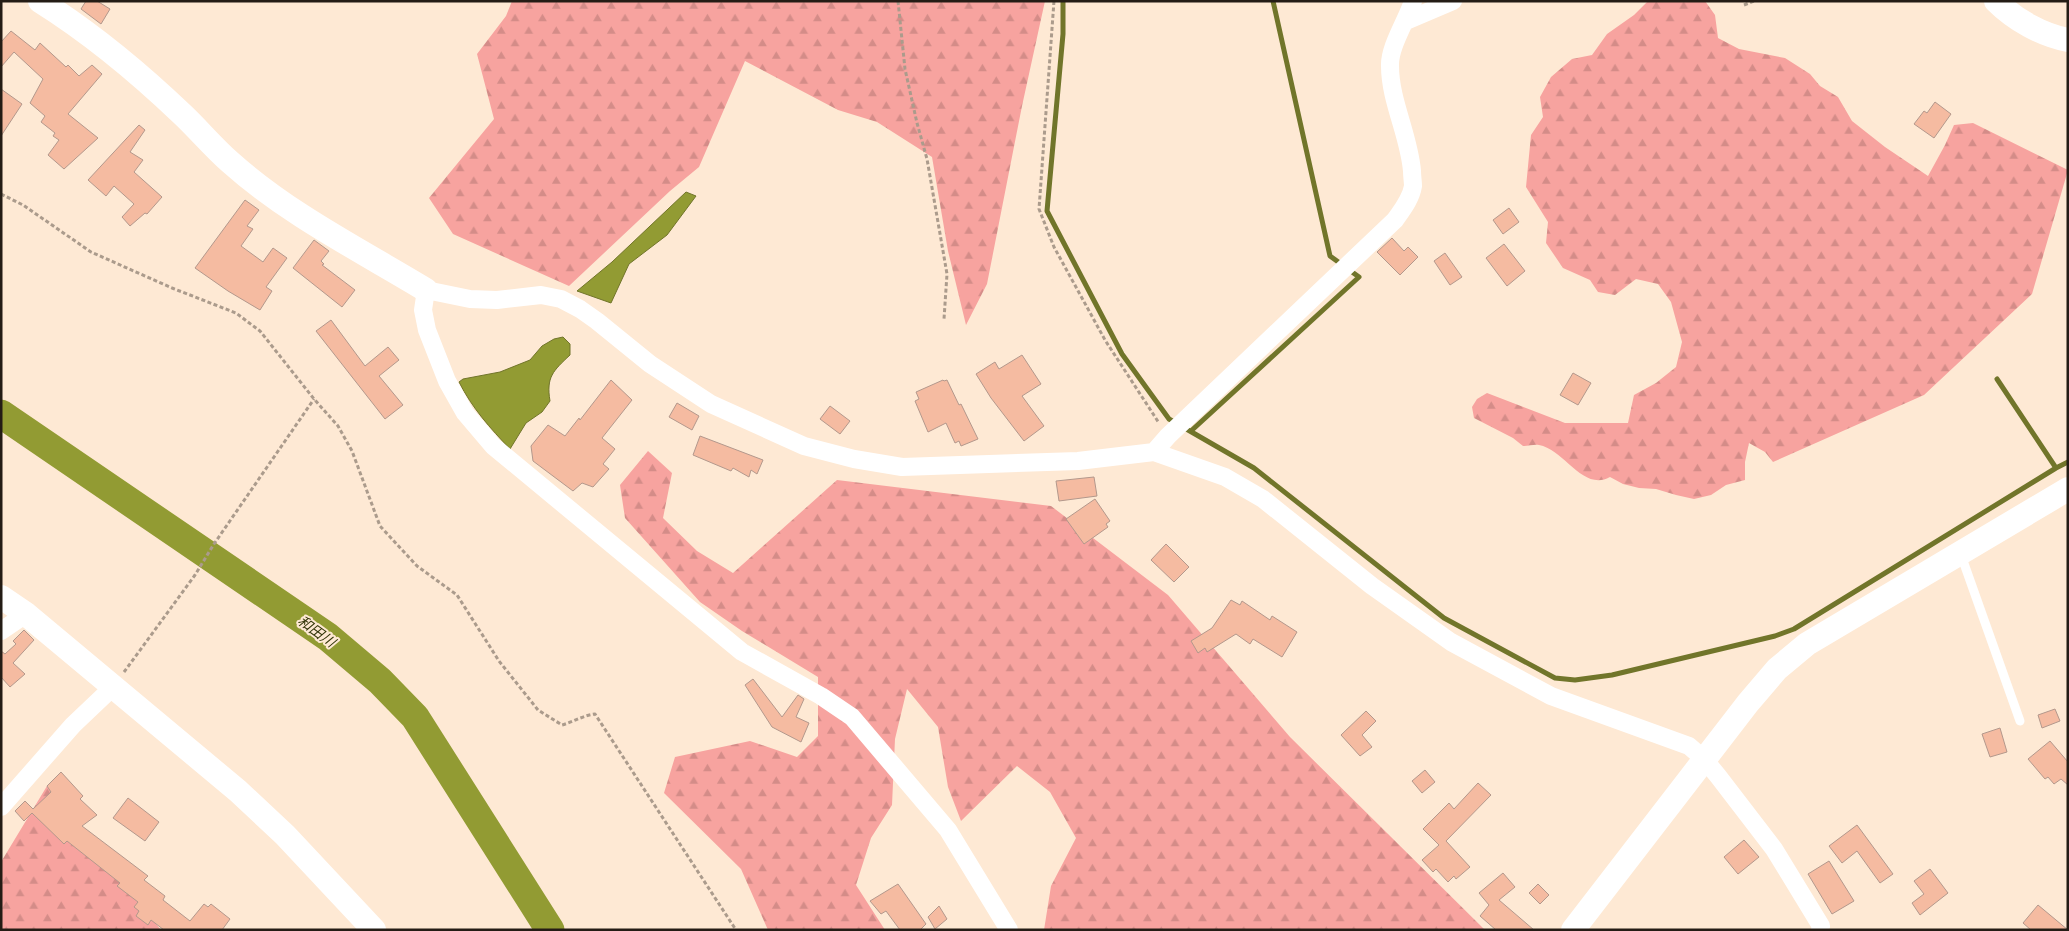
<svg xmlns="http://www.w3.org/2000/svg" width="2069" height="931" font-family="'Noto Sans','Noto Sans JP',sans-serif">
<style>
.forest{fill:url(#forest-firs)}
.water{fill:#929b33;stroke:#71752a}
.lines{fill:none;stroke-linecap:round;stroke-linejoin:round}
.stream{stroke:#71752a;stroke-width:5}
.river{stroke:#929b33;stroke-width:29}
.building{fill:#f5bba1;stroke:#b3988c}
.path{stroke:#ab9b8c;stroke-width:3;stroke-dasharray:4 2.5;stroke-linecap:butt}
.lane{stroke:#fff;stroke-width:9}
.street{stroke:#fff;stroke-width:18}
.secondary{stroke:#fff;stroke-width:24}
.labels{text-anchor:middle;dominant-baseline:central;stroke-width:4;stroke-linejoin:round;paint-order:stroke}
.water-label{font-size:14px;font-style:italic;fill:#323509;stroke:#fee9d4}
</style>
<defs>
<pattern id="forest-firs" width="22" height="20" patternUnits="userSpaceOnUse" patternTransform="scale(1.25)"><rect width="22" height="20" fill="#f7a39f"/><path d="M5 1l3.5 6h-7zM16 11l3.5 6h-7z" fill="#d48c88"/></pattern>
</defs>
<rect width="100%" height="100%" fill="#fee9d4"/>
<path class="forest" d="M512,1H1045L1022,106L987,284L966,325L948,251L932,157L877,122L838,110L745,61L699,167L670,191L569,286L453,234L429,198L494,119L477,54L506,16Z
M1648,1H1705L1715,15L1718,38L1739,49L1785,58L1810,74L1820,86L1838,97L1852,121L1885,147L1928,176L1945,145L1954,125L1973,123L2068,170L2032,294L1924,395L1773,462L1765,452L1749,443L1745,462V480L1726,485L1711,495L1694,499L1676,495L1656,489L1639,488L1623,484L1610,477C1583,492 1565,450 1539,445C1535,444 1528,446 1523,446L1513,438L1474,418L1472,407L1477,399L1487,393L1565,423H1628L1634,395L1656,383L1676,367L1682,342L1671,302L1658,284L1636,279L1615,295L1598,292L1590,280L1563,268L1546,243L1548,222L1526,187L1531,135L1543,117L1540,97L1551,77L1572,59L1592,55L1607,34L1634,15Z
M648,451L672,473L663,518L697,551L733,573L837,480L1051,506L1168,595L1290,737L1485,930H1044L1051,886L1076,838L1050,792L1017,766L961,821L948,787L938,727L907,689L895,739L892,805L871,838L856,885L885,930H768L741,869L664,793L675,757L750,741L797,757L818,736V677L742,631L700,602L625,518L620,485Z
M47,786L161,930H1V862Z"/>
<path class="water" d="M686,192L696,196L667,235L629,264L611,303L577,291L612,262Z
M563,337L570,344V355C553,371 546,377 550,401L542,412L526,423L510,449C490,428 472,408 459,382L463,379L500,372L530,360L542,346L554,339Z"/>
<g class="lines">
<path class="stream" d="M1063,1V34L1047,211L1122,354L1169,419L1254,468L1444,618L1555,678L1575,680L1612,675L1775,636L1794,629L2056,468
M1997,379L2056,468L2068,462
M1191,431L1359,277L1330,256L1273,1"/>
<path class="river" d="M1,414L328,637L380,681L415,717L550,930"/>
</g>
<path class="building" d="M86,1H97L110,9L101,24L81,9Z
M11,31L35,50L40,43L66,67L68,65L79,76L92,65L102,74L68,114L98,138L64,169L48,155L59,140L53,136L55,133L41,122L45,116L30,103L43,79L14,52L1,67V42Z
M1,89L22,104L1,136Z
M1935,102L1951,114L1934,138L1914,124L1924,111L1927,113Z
M139,125L145,130L130,152L143,160L134,172L162,197L147,214L145,213L130,226L122,217L134,204L114,186L106,196L88,180Z
M245,200L259,210L247,226L253,229L241,246L263,262L273,248L287,258L266,287L272,291L260,310L228,291L195,268Z
M1509,208L1519,222L1503,234L1493,220Z
M1392,238L1404,251L1408,247L1418,257L1400,275L1377,252Z
M314,240L329,251L321,261L324,264L322,265L355,290L342,307L293,268Z
M1504,244L1525,271L1507,286L1486,258Z
M1445,253L1462,277L1450,285L1434,261Z
M331,320L365,366L388,347L399,360L379,376L403,405L385,419L316,331Z
M1022,355L1041,384L1022,396L1044,426L1024,441L991,398L976,374L995,362L999,369Z
M1573,373L1591,383L1578,405L1560,395Z
M611,380L632,400L602,438L615,449L603,464L609,469L593,487L582,483L573,491L533,461L531,446L548,425L565,436L579,418L580,420Z
M943,380L944,381L947,380L959,405L961,404L978,439L961,446L959,441L955,443L946,423L928,432L915,401L919,399L916,392Z
M677,403L699,416L692,430L669,417Z
M830,406L850,421L840,434L820,419Z
M700,436L763,460L757,474L751,470L749,477L733,468L731,471L693,455Z
M1094,477L1097,496L1059,501L1056,481Z
M1095,499L1110,521L1106,524L1108,527L1084,544L1066,519Z
M1166,544L1189,567L1174,582L1151,560Z
M1231,600L1240,605L1242,601L1270,620L1272,616L1297,632L1282,657L1253,639L1250,644L1236,634L1207,652L1205,648L1198,653L1191,641L1212,628Z
M24,630L34,640L13,663L25,674L10,687L1,677V651L5,654L16,644L13,641Z
M753,679L782,717L798,695L804,699L796,717L809,723L801,742L772,727L745,685Z
M2055,709L2060,721L2042,728L2038,715Z
M1366,711L1376,721L1362,735L1372,747L1360,756L1341,735Z
M2000,728L2007,752L1990,757L1982,734Z
M2050,741L2068,762V785L2061,779L2054,784L2048,777L2045,779L2028,759Z
M1425,770L1435,782L1422,793L1412,781Z
M61,772L83,796L80,799L97,815L82,826L148,876L144,880L165,896L163,900L190,921L204,904L208,907L211,904L230,919L222,930H164L151,920L148,925L136,916L139,911L134,907L138,902L117,886L120,883L67,841L64,844L32,813L24,821L15,811L25,801L33,809L51,792L47,786Z
M1478,783L1491,795L1446,841L1470,867L1456,879L1454,876L1448,882L1436,869L1433,872L1422,860L1439,845L1423,829L1449,803L1454,809Z
M128,798L159,822L145,841L113,818Z
M1857,825L1893,874L1880,883L1857,851L1842,863L1829,846Z
M1744,840L1759,857L1738,874L1724,857Z
M1829,861L1854,901L1832,914L1808,874Z
M1930,869L1948,893L1920,915L1912,903L1924,894L1914,881Z
M1503,873L1515,887L1499,900L1534,930H1496L1480,916L1489,905L1479,893Z
M898,884L926,924L920,930H900L886,911L881,914L870,901Z
M1538,884L1549,895L1540,904L1529,893Z
M2038,905L2068,930H2031L2023,923Z
M939,906L947,919L935,929L928,917Z"/>
<g class="lines">
<path class="path" d="M898,1L905,69L917,123L927,159L947,274L944,319
M1054,1L1039,209L1054,247L1105,340L1159,423
M1744,5L1754,1
M1,194L23,205L91,252L172,288L236,313L260,331L314,399L338,426L352,451L380,526L417,566L457,595L499,661L538,710L562,725C573,722 584,715 595,714L736,930
M124,672L195,575L214,544L314,399"/>
<path class="lane" d="M1961,555L2020,721"/>
<path class="street" d="M1406,21L1453,1
M1154,452L1168,436L1395,220C1402,210 1411,199 1413,186C1413,182 1412,176 1412,171C1409,135 1390,101 1390,66C1389,47 1407,20 1413,1
M1,631L26,614
M1,807L73,725L113,687
M1009,930L948,830L852,717L821,696L742,652L493,446L465,413L447,381L427,330L423,310L426,290L470,299L497,300L541,295L561,299L580,309L597,321L650,364L711,404L804,446L854,459L902,467L1078,461L1154,452L1225,477L1263,499L1372,586L1451,642L1551,696L1689,746L1704,759L1718,776L1774,849L1821,926L1820,930"/>
<path class="secondary" d="M40,1C91,33 138,72 182,114C198,129 213,147 230,162C288,214 360,250 426,290
M1996,1C2015,20 2042,35 2068,40
M1,597L26,614L238,791L285,835L374,930
M1573,930L1748,703L1777,669L1807,644L2068,489"/>
</g>
<g class="labels">
<g class="water-label">
<text transform="translate(317 631) rotate(36)">和田川</text>
</g>
</g>
<rect width="2069" height="931" fill="none" stroke="#241c15" stroke-width="5"/>
</svg>
